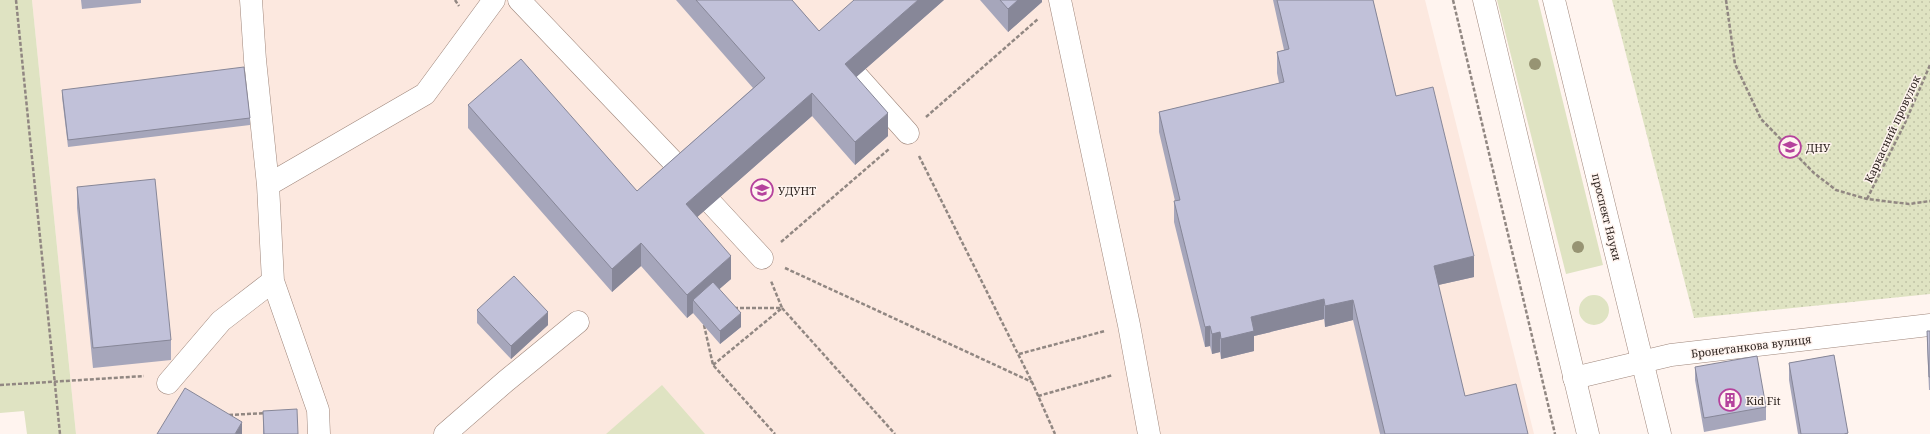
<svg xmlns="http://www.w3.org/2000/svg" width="1930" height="434" font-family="'Noto Serif',serif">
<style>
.built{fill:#fce8df}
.grass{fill:#dfe3c2}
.park{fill:url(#park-dots)}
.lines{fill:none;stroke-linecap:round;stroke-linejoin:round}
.minor-casing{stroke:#9f877c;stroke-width:23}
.major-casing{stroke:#9f877c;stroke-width:23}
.path{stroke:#918782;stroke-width:2.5;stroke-dasharray:4 2;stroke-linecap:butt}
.minor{stroke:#fff;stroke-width:22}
.major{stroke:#fff;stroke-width:22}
.tree{fill:#979473}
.wall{fill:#a6a6bb}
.shaded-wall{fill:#878798}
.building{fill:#c1c1d9;stroke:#878798}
.labels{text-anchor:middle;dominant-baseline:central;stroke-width:3;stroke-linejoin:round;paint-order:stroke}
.street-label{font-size:11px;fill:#2f2521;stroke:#fff4ef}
.poi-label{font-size:11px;fill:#2f2521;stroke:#fff4ef;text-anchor:start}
</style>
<defs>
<pattern id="park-dots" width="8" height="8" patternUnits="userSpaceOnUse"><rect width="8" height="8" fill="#dfe3c2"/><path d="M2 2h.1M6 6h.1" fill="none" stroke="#c0c3a6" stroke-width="1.8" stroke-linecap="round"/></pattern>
</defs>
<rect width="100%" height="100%" fill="#fff4ef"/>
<path class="built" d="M32,0H1425L1534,434H76Z"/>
<path class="grass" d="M0,0H32L76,434H27L24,411L0,413Z
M1497,0H1538L1603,265L1566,274Z
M1579 310a15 15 0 1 1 30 0a15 15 0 1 1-30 0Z
M662,385L705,434H606Z"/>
<path class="park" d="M1612,0H1930V294L1694,318Z"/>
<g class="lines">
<g class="minor-casing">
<path id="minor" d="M251,0L255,60L268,185L273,281L318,410L319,434
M519,0L684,173
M1060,0L1129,325L1149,434
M857,76L908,133
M268,185L425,94L494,0
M712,204L762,258
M1574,378L1671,355L1930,325
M168,383L221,321L273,281
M445,434L506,381L578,322"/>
</g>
<g class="major-casing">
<path id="major" d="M1484,0L1588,434
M1554,0L1660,434"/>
</g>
<path class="path" d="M16,0L60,434
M455,0L459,6
M1453,0L1555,434
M1726,0L1735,64L1761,119L1814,173L1836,190L1867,199L1909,204L1930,201
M926,117L1038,19
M919,156L1032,382L1055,434
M1867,199L1905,123L1930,65
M781,242L889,149
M785,268L1032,382
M734,308H782L895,434
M704,325L713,365L775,434
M1019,354L1105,331
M713,365L782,308L771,281
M0,385L144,376
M1038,396L1113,375
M229,415L266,413"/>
<use href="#minor" class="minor"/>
<use href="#major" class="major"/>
</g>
<g class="tree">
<circle cx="1535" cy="64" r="6"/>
<circle cx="1578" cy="247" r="6"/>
</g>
<path class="wall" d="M81,0H141V3L82,9Z
M676,0H792L819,31L944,0L856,77L888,136L855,165L812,116L697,217L731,279L719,289L741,327L720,344L693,313L687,318L641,266L612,292L468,128V105L637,191L753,88Z
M980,0H1042V2L1008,32Z
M1273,0H1373L1396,96L1474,277L1438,285L1465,396L1528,434H1380L1353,320L1325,327L1324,319L1254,336V351L1221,359L1220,352L1212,354L1210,346L1205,347L1174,222V201H1175L1159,132V112L1279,83L1277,73V52L1284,50Z
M62,90L250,118V125L68,147L62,97Z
M77,187L171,340V360L93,368L77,208Z
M477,310L548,325L511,359L477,323Z
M1927,331H1930V390H1929L1927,344Z
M1834,355L1848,434H1798L1789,380V363Z
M1695,367L1766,407V420L1704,432L1695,380Z
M263,411L298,434H263Z"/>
<path class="shaded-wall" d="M918,0H944L845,87V64Z
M1018,0H1042V2L1008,32V9Z
M812,93V116L686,227V204Z
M888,113V136L855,165V142Z
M641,243V266L612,292V269Z
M731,256V279L699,307L693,300V313L687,318V295Z
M1474,256V277L1434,286V266Z
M1324,299V319L1254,336V351L1221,359V339L1251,317Z
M1353,300V320L1325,327V306Z
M548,312V325L511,359V346Z
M741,313V327L720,344V331Z
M1210,326V346L1205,347V327Z
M1220,332V352L1212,354V334Z
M242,422V434H235Z"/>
<path class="building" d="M696,0H792L819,31L854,0H918L845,64L888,113L855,142L812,93L686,204L731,256L687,295L641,243L612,269L468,105L521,59L637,191L765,78Z
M1000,0H1018L1008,9Z
M1277,0H1373L1396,96L1433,87L1474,256L1434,266L1465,396L1516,384L1528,434H1385L1353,300L1325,306L1324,299L1251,317L1254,331L1221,339L1220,332L1212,334L1210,326L1205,327L1174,201L1180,200L1159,112L1284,82L1277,52L1289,49Z
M244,67L250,118L68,140L62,90Z
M155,179L171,340L93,348L77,187Z
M514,276L548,312L511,346L477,310Z
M713,282L741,313L720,331L693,300Z
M1927,331H1930V377H1929Z
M1834,355L1848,433L1844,434H1801L1789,363Z
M1757,356L1766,407L1704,418L1695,367Z
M185,388L242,422L235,434H157Z
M297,409L298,434H264L263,411Z"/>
<defs>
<g id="university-ring" transform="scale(1.15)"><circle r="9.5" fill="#fff4ef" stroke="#b5429d" stroke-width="1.5"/><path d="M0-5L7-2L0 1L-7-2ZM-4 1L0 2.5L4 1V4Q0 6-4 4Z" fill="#b5429d"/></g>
<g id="building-ring" transform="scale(1.15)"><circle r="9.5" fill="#fff4ef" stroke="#b5429d" stroke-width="1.5"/><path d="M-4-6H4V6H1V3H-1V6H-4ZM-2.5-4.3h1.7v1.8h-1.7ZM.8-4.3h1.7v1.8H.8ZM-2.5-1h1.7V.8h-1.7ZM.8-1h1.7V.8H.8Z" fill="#b5429d"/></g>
</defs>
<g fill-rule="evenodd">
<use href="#university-ring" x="1790" y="147"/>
<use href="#university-ring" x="762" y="190"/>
<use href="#building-ring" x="1730" y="400"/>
</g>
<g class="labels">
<g class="street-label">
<text transform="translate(1892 129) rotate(-65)">Каркасний провулок</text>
<text transform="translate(1607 217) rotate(76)">проспект Науки</text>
<text transform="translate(1751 346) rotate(-7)">Бронетанкова вулиця</text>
</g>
<g class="poi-label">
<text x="1806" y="147">ДНУ</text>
<text x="778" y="190">УДУНТ</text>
<text x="1746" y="400">Kid Fit</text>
</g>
</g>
</svg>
